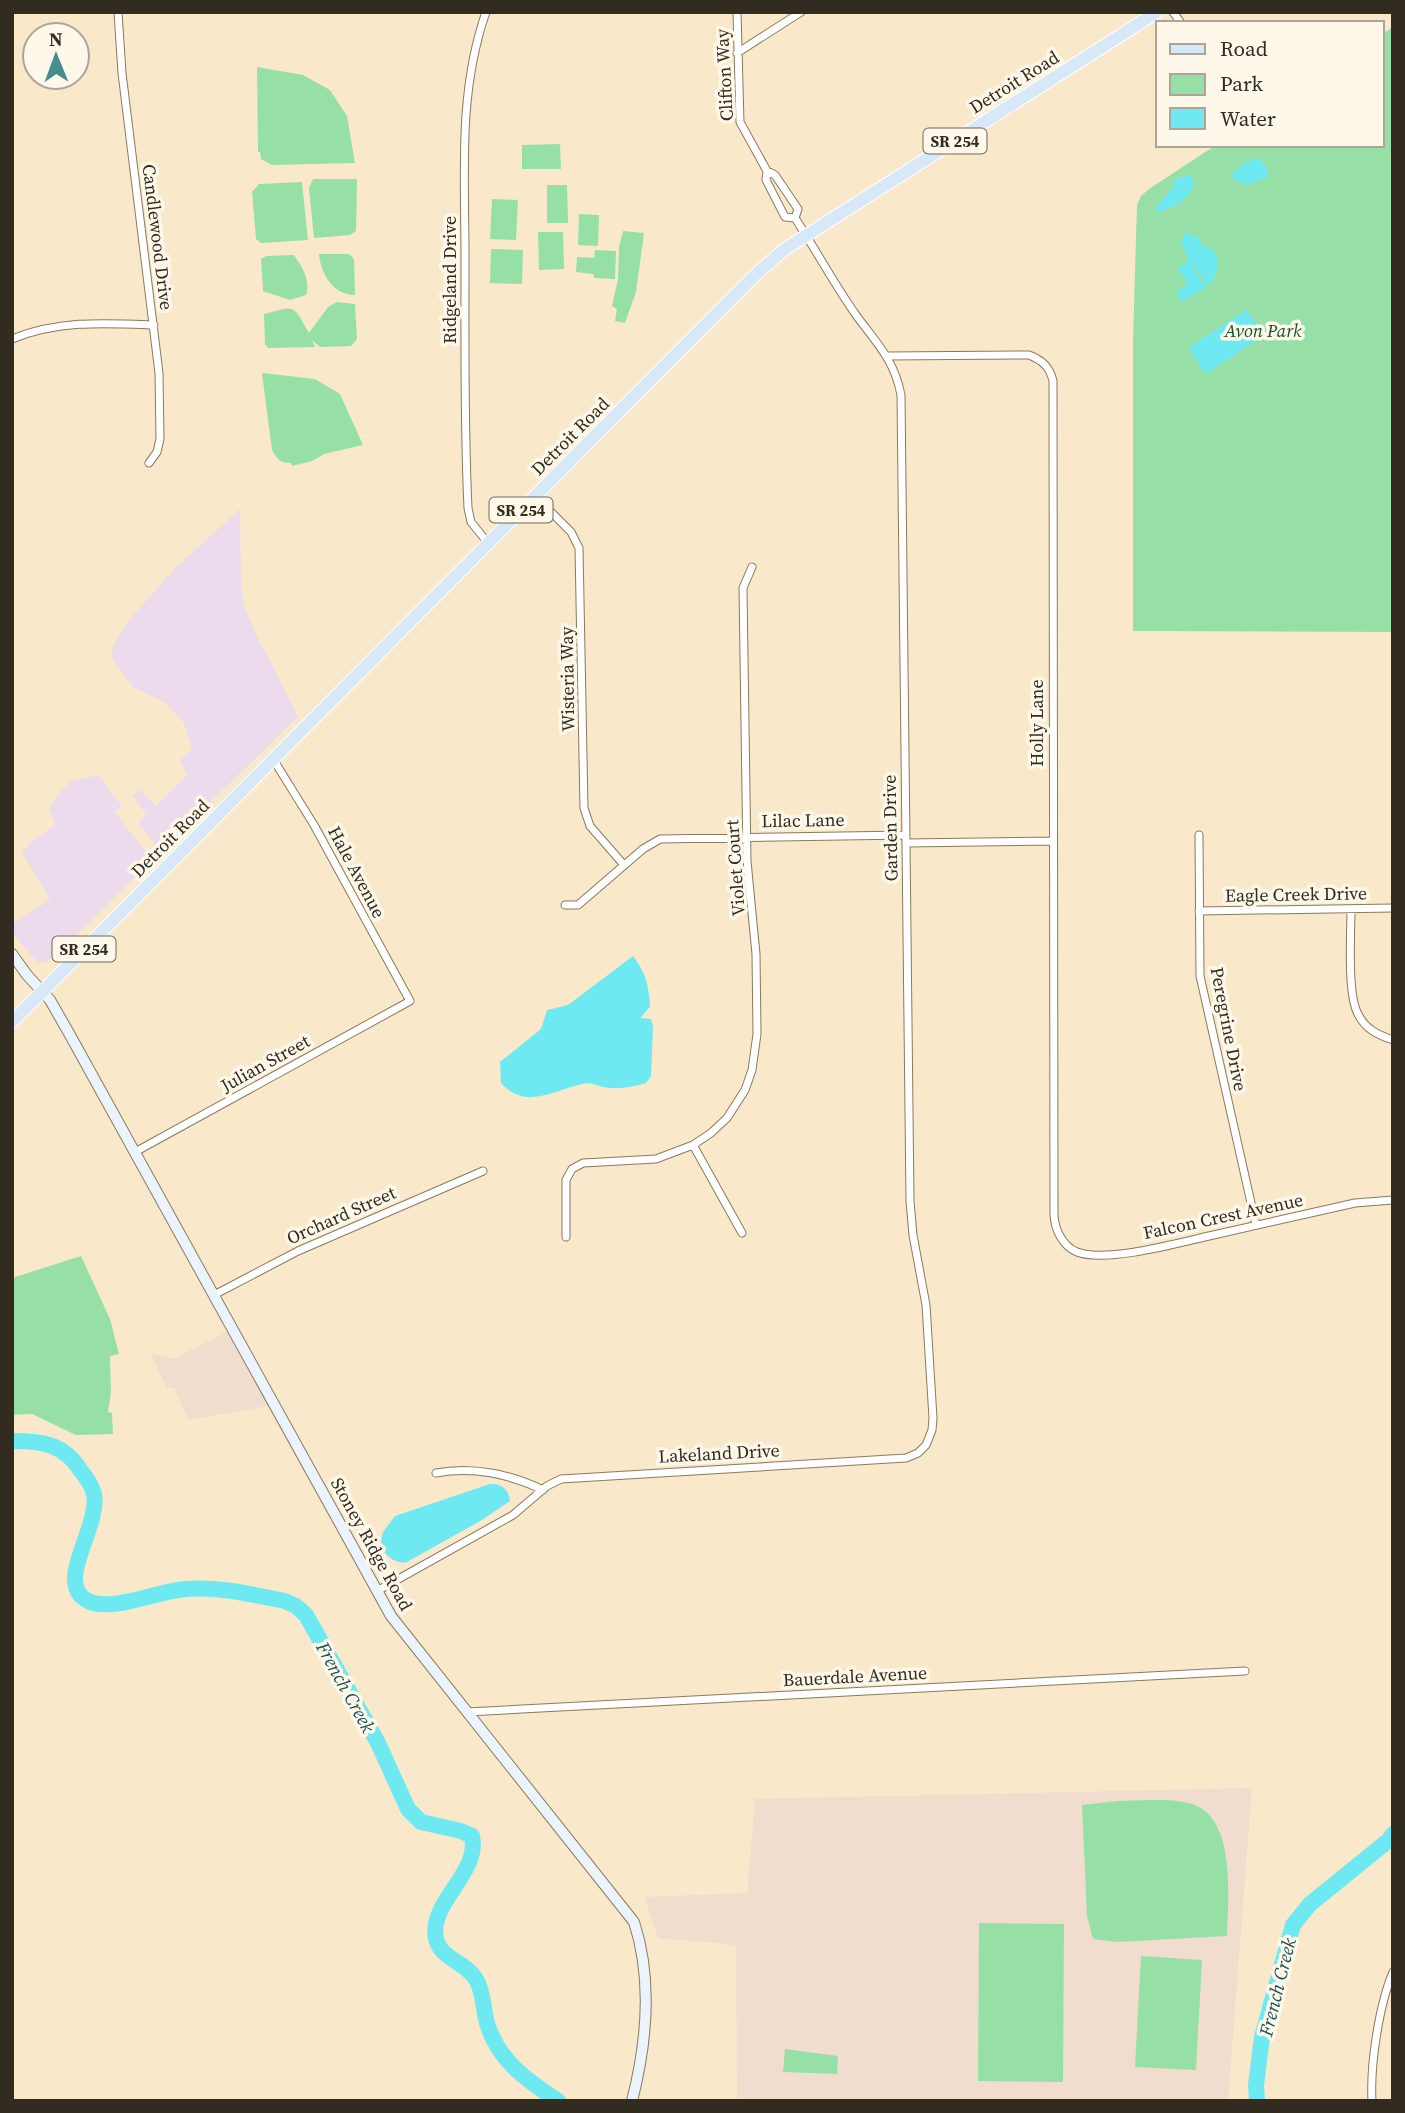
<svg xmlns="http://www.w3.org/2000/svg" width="1405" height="2113" font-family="'Source Serif 4',serif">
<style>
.commercial{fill:#ecdbec}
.education{fill:#f1ddce}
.green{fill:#96e0a7}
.water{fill:#6fe9f1}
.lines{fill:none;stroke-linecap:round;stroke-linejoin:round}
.river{stroke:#6fe9f1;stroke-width:16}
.street-casing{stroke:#897a5e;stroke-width:9}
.secondary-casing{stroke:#897a5e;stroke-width:12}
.primary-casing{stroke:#fff;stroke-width:14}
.street{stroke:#fff;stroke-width:7}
.secondary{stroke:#ebf3fc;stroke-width:10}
.primary{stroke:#d7e8f9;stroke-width:12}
.labels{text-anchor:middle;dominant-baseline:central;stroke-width:7;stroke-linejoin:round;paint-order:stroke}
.shield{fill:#fef8eb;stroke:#6f695d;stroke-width:2}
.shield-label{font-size:16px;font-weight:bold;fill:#322c20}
.street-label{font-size:18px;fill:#322c20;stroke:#fef8eb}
.park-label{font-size:18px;font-style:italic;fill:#184e29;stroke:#fef8eb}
.water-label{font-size:19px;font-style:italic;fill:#1b5155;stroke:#fef8eb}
</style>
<rect width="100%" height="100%" fill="#f9e9ca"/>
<path class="commercial" d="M240,509L241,585L244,606L260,644L265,650L298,717L161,850L138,824L146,814L132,795L141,790L156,806L187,775L180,761L192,748L184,723L167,704L133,687L112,659L113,645L129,620L173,570Z
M98,775L122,806L115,812L151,859L108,905L46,962H37L12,932V924L50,900L22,853L30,843L55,825L49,809L57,795L70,782Z"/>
<path class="education" d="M229,1331L268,1406L188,1420L174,1388H167L150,1353L173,1359Z
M1252,1788L1228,2101H737L736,1945L658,1938L644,1897L747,1893L755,1799Z"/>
<path class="green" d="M1393,27V632L1133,631V342L1137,205L1141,196L1149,189L1216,145H1382V34Z
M257,67L303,75L330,90L347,116L355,163L272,165L261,159L260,152H258Z
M560,144L561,169H522V145Z
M313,179H357L356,231L350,235L314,238L309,188Z
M302,182L308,240L261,243L256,239L252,192L259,184Z
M547,185H567L568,223H547Z
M492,199L518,200L516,240L490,239Z
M579,214L599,215L598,246L578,245Z
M623,231L644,233L636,292L625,323L615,321L617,309L612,306L618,279L619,247Z
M538,232H563L564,269L539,270Z
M491,249L523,250L522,284L490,283Z
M595,250L616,251L615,279L594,278L593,274L576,272L577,257L594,258Z
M319,254H349L354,259L355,295C333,295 321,274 319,254Z
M294,255C302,267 311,280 306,295L290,300L263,291L261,259L266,256Z
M337,302L355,304L357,339L351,346L320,347L312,340L315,347L268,348L265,344L264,314C297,305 293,305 309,333L328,307Z
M262,373L315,379L340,394L363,445L324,454L312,461L292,466L291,463C280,463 277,459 272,450Z
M81,1256L110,1319L119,1354L110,1356L111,1392L108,1412L112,1413L113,1434L76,1435L32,1414L12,1415V1278Z
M1117,1801C1140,1801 1177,1797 1197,1806C1236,1824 1228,1901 1227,1936L1117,1942L1093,1939L1087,1916L1082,1805Z
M979,1923L1064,1924L1063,2082L978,2081Z
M1141,1956L1202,1960L1196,2070L1135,2067Z
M785,2049L838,2056L837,2074L783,2072Z"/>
<path class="water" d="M1258,158L1267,167V177L1247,185L1234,180L1232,174L1245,162Z
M1191,175L1194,184C1191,199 1169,210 1155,213V209L1173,187L1175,179Z
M1183,233L1198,237L1203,246L1214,251C1220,265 1218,275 1208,286L1193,263L1191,264L1206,287L1182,302L1176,292L1188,284L1180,271L1176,269L1191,259H1188L1182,245Z
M1246,309L1263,336L1205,374L1189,347L1244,312L1243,310Z
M633,956C646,973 649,987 650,1007L640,1018L651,1019L653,1026L651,1076L646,1083C632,1087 618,1090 603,1087C598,1086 593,1083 587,1083C557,1088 527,1112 501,1083L500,1062L541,1029L547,1010L568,1005Z
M490,1484C501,1483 509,1489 510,1501L482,1520L407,1562C396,1565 385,1555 380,1546L383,1532L395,1516Z"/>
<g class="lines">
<path class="river" d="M12,1441C43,1441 64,1444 81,1471C86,1477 92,1487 94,1494C100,1527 56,1580 85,1599C105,1614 154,1593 178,1590C213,1585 250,1594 285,1601L296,1606L306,1615L378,1743L408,1809L421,1822L461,1831L472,1836C479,1869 442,1893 436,1924C430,1960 465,1958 477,1981C484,1994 483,2010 487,2023C498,2061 527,2080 558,2101
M1257,2101L1256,2085L1262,2037L1293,1925L1310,1904L1389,1840L1393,1834"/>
<g class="street-casing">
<path id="street" d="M118,12L122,73L159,373L160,439L157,452L149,463
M486,12C458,92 465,173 465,256C465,340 464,424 468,508L471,522L488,543
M737,12L740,122L767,171L766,180L785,217L795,218L798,209L775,175L767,171
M1173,12L1181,23
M737,53L801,12
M12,339C59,320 105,323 154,325
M888,356L1029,355C1042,360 1050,367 1053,381L1054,1213C1054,1228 1062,1246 1077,1252C1106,1263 1178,1243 1209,1236C1258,1225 1307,1214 1355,1203L1393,1200
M535,496L571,532L579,548L584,808L590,826L624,865
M1199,835L1200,976L1256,1225
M906,843L1052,841
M565,905H578L643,849L660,839L906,835
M1351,909C1351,934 1347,994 1358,1014C1365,1029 1378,1035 1393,1040
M1199,911L1393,908
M693,1145L742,1233
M135,1152L410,1001L314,825L273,759
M566,1237V1180L572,1169L583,1163L656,1159L693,1145L711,1133L727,1118L745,1090L752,1070L757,1034L756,954L747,861L743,588L752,567
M214,1295L298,1251L483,1171
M436,1473C472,1466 510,1474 543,1490
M377,1591L513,1515L547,1486L561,1479L906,1458L918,1453L926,1445L932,1430L933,1418L926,1305L913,1235L910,1201L901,395C894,359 877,344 856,315C834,284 816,250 795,218
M467,1712L1245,1671
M1372,2101C1370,2065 1379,2005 1393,1972"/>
</g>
<g class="secondary-casing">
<path id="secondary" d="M12,954L27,975L50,1000L70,1035L391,1616L634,1922C653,1980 647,2042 632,2101"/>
</g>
<g class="primary-casing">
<path id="primary" d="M12,1022L756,274L785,249L1157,12"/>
</g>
<use href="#street" class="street"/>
<use href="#secondary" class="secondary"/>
<use href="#primary" class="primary"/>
</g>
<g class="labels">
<g class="shield">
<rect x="923.5" y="128.5" width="63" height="25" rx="5"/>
<rect x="489.5" y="497.5" width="63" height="25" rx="5"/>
<rect x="52.5" y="936.5" width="63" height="25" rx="5"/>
</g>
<g class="shield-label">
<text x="955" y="141">SR 254</text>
<text x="521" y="510">SR 254</text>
<text x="84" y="949">SR 254</text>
</g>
<g class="street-label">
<text transform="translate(724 75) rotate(-93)">Clifton Way</text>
<text transform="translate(1014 82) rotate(-32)">Detroit Road</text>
<text transform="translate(158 237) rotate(83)">Candlewood Drive</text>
<text transform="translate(449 280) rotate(-90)">Ridgeland Drive</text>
<text transform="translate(570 436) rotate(-45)">Detroit Road</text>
<text transform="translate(567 679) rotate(-91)">Wisteria Way</text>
<text transform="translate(1036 723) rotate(-90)">Holly Lane</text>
<text transform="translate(803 820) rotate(-1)">Lilac Lane</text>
<text transform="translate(890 828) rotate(-91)">Garden Drive</text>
<text transform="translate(170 838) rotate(-45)">Detroit Road</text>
<text transform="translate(735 868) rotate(-94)">Violet Court</text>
<text transform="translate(357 872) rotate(62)">Hale Avenue</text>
<text transform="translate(1296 894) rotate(-1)">Eagle Creek Drive</text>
<text transform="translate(1229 1029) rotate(79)">Peregrine Drive</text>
<text transform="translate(265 1063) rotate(-29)">Julian Street</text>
<text transform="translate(341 1215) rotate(-24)">Orchard Street</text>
<text transform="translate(1223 1216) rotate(-12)">Falcon Crest Avenue</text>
<text transform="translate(719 1453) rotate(-3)">Lakeland Drive</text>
<text transform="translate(372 1544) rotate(61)">Stoney Ridge Road</text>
<text transform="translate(855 1676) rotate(-3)">Bauerdale Avenue</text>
</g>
<g class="park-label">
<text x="1263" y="330">Avon Park</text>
</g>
<g class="water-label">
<text transform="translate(346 1687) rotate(61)">French Creek</text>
<text transform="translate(1277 1987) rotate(-76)">French Creek</text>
</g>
</g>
<rect width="1405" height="2113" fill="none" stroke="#322c20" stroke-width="28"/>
<rect x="1156" y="21" width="228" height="126" fill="#fef8eb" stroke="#aca69a" stroke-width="2"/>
<rect x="1170" y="44" width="35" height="10" fill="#d7e8f9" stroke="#aca69a" stroke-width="2"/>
<text x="1220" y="56" font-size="21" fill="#322c20">Road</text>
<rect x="1170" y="74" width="35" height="21" fill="#96e0a7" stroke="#aca69a" stroke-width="2"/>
<text x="1220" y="91" font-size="21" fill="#322c20">Park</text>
<rect x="1170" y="108" width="35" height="21" fill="#6fe9f1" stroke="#aca69a" stroke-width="2"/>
<text x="1220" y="126" font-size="21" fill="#322c20">Water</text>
<g transform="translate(56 56) rotate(359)"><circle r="33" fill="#fef8eb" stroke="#aca69a" stroke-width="2"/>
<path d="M0-5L12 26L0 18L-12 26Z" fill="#468d8e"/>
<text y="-10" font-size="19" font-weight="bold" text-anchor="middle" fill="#322c20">N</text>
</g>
</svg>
